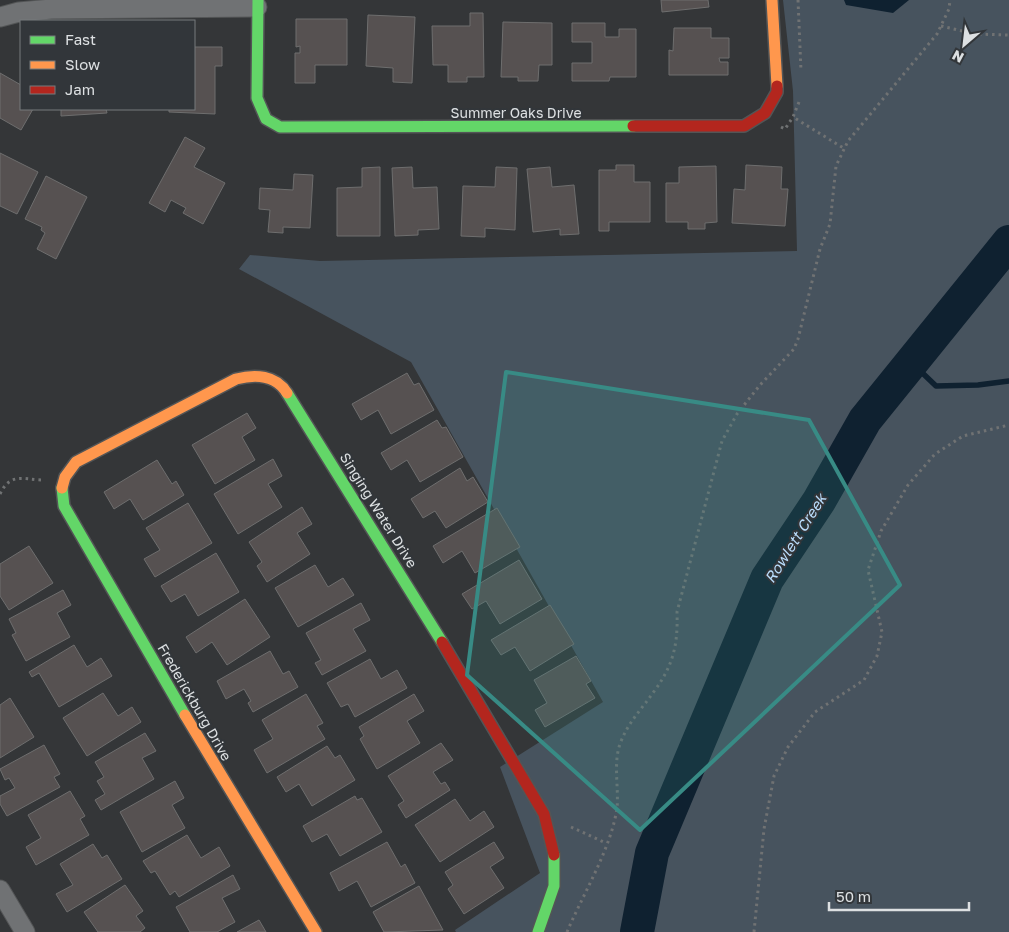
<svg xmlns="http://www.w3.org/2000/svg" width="1009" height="932" font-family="'Golos Text',sans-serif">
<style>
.green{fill:#47535e}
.water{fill:#0f2130}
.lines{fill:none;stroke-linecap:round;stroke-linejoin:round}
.stream{stroke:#0f2130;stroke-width:5.5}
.river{stroke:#0f2130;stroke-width:34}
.building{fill:#565151;stroke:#6e6e6e}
.street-casing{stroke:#535556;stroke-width:21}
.fast-casing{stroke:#535556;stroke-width:14}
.slow-casing{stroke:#535556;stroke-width:14}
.jam-casing{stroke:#535556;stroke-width:14}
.path{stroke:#707273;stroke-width:3;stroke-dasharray:2.5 4;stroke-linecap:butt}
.street{stroke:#707274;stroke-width:19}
.fast{stroke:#63d668;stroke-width:11}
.slow{stroke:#ff974d;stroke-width:11}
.jam{stroke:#b3261e;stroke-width:11}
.marked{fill:#388b85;fill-opacity:0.2;stroke:#388b85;stroke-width:4;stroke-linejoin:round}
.labels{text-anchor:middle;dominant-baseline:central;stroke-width:4;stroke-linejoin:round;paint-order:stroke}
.street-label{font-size:14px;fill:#dde0e2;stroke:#32363a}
.water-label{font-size:15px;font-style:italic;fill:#baddfc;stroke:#32363a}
</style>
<rect width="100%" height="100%" fill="#343638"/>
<path class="green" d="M783,0H1009V932H456L455,930L540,873L500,767L603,702L411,362L239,269L250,255L320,261L797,251L793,91Z"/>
<path class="water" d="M844,0H909L893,13L846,5Z"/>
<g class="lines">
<path class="stream" d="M912,363L936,386L978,385L1009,381"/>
<path class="river" d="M637,932L652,853L767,579L819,501L865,420L1009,242"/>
</g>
<path class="building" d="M661,0H708L709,7L662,12Z
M470,13H483L484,77H467V82H448V65H433L432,26H470Z
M368,15L415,17L412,83L393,82V68L366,66Z
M296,19H347V65H315V83H295V53H300V46L296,47Z
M503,22L552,23V65H539L538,81H518V77H501Z
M572,23H605V37H619V29H636V77H610L609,81H572V63H592V42H572Z
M674,28H711V38H729V58H719L720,62H728V75H669V50L673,51Z
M194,47H222V66H215V114L169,112V109H194Z
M0,73L21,85V109H33L21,130L0,118Z
M61,109H106L107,113L61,116Z
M185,137L205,148L194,167L225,183L203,224L183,213L186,208L171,200L165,212L149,203Z
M0,153L38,172L17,214L0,206Z
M616,165H634V182H650V222H609V231H599V170H616Z
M746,165L782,167L781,189H788L785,226L732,223L734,189L745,190Z
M716,166L717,222L705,223V229H688V222H666V183H679V167Z
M380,167V236H337V188L362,187V168Z
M412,167L413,188L437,187L439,229L418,230V235L395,236L392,168Z
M496,167L517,168L515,230L485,228V237L461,236L463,186L495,187Z
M550,167L552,187L574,185L579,234L560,235V229L533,232L527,169Z
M294,174L313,175L310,228L283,227V233L268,232L270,210L259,209L260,188L293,190Z
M46,176L87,197L56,259L37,249L45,233L41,230L42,227L25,219Z
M407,373L414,385L419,383L434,410L391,434L378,410L361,420L352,404Z
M247,413L256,428L242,437L255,460L215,484L192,445Z
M437,420L442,428L446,427L463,457L420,482L407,460L391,470L381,453Z
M273,459L282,476L268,484L282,507L238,534L214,494Z
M157,460L172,484L176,481L184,495L143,520L130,499L114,509L104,492Z
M460,468L467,481L473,477L488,502L446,528L435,511L423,518L411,499Z
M188,503L212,543L155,577L144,559L160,550L146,528Z
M302,507L312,524L297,533L310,554L267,582L257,566L262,562L249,542Z
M497,508L520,547L475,573L462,551L443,563L433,546Z
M29,546L53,583L9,610L0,596V564Z
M216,553L239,592L198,616L185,594L171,602L161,586Z
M519,560L542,599L500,624L486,601L472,609L462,594Z
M315,565L328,587L343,578L354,595L298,627L275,588Z
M63,590L71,605L57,613L70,637L26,661L12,635L16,633L9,619Z
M245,599L270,637L227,665L212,642L196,653L186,637Z
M361,603L370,620L353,629L366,651L322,675L315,663L321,660L306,633Z
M550,605L574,644L530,671L515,647L501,655L491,640Z
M74,645L87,667L101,658L112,676L59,707L39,673L32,677L29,672Z
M270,651L283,674L289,671L298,687L253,712L248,703L251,701L244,689L226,699L217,681Z
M576,656L591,681L586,684L595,698L545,727L535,710L547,703L534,680Z
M370,659L381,679L397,670L407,688L355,717L348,704L341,707L327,683Z
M103,693L118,716L132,707L141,722L87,756L63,718Z
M306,694L323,723L317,726L325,739L267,773L254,750L273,739L262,720Z
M414,694L424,711L407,721L420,743L377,769L360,739L364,736L359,727Z
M10,698L34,737L0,758V705Z
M145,733L156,751L142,758L154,779L101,810L95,800L105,794L97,781L104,777L95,762Z
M441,743L453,760L433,772L441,784L445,782L450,790L406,818L398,805L404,801L388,776Z
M44,745L60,774L54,777L60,787L7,816L0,804V796L15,788L9,778L5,780L0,769Z
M327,746L335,758L340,755L355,780L312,806L299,784L286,792L277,777Z
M175,781L184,798L172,805L185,828L142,852L120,812Z
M70,791L85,816L80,819L89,835L36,865L26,847L41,838L28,815Z
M355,796L357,800L362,798L382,832L340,856L327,834L312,842L303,826Z
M455,799L470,821L484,811L494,827L440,862L415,825Z
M187,835L201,858L219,847L230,866L179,897L175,891L170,895L155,871L151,873L143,861Z
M387,842L401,867L405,864L415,883L371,907L357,881L339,891L330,873Z
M494,842L504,858L490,867L504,888L464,914L448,889L453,885L445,872Z
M93,844L102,858L107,855L122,879L67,912L56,894L73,885L60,864Z
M233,875L240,889L222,898L235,922L217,932H190L176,907Z
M125,885L143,911L136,916L145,928L140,932H98L84,912Z
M419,886L443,930L384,932L373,912Z
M259,920L266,932H237Z"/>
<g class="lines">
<g class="street-casing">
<path id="street" d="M0,17L19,12L51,9L257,7
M0,890L25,932"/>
</g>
<g class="fast-casing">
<path id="fast" d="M258,0L257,98L266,119L280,127L633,126
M287,393L442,642
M62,488L64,506L185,715
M538,932L554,886V855"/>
</g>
<g class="slow-casing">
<path id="slow" d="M772,0L777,86
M62,488L65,477L76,462L236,379C255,374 276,375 287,393
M185,715L316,932"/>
</g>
<g class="jam-casing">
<path id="jam" d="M633,126H744L765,113L777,92V86
M442,642L544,814L554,855"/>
</g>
<path class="path" d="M798,0L801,71
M941,26L975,34L1009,35
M799,102L793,117L845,149
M781,127L785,129L793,117
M0,494C10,473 22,479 41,480
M571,827L606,843
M567,932C583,894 611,849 617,808C619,788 613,764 620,744C628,722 642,709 655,690C674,664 678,643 677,612L722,441L737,414L760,385L794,349L798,339L820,249L830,224L836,166L848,141L937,34L949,9L950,0
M754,932L764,829L774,776L788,747L815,712L864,680L877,656L882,632L868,570L881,531L908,485L935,454L963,436L1009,425"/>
<use href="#street" class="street"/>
<use href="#fast" class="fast"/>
<use href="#slow" class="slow"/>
<use href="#jam" class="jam"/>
</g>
<path class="marked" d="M506,372L809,420L900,585L640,830L467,675Z"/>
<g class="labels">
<g class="street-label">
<text x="516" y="112">Summer Oaks Drive</text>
<text transform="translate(379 510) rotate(58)">Singing Water Drive</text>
<text transform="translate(195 702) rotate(60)">Frederickburg Drive</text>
</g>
<g class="water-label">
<text transform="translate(795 538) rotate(-58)">Rowlett Creek</text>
</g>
</g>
<rect x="20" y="20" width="175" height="90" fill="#32363a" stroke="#767a7d"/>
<rect x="30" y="36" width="25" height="8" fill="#63d668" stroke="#767a7d"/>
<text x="65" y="45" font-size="15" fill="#dde0e2">Fast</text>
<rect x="30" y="61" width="25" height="8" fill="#ff974d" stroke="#767a7d"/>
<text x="65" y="70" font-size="15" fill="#dde0e2">Slow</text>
<rect x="30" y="86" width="25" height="8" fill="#b3261e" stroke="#767a7d"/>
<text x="65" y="95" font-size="15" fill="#dde0e2">Jam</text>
<g transform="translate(964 45) rotate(208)" stroke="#32363a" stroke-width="4" paint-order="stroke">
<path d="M0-4L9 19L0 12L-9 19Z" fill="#dde0e2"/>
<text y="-8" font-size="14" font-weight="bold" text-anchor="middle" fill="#dde0e2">N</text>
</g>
<path d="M829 902v8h140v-8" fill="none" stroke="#dde0e2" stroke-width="2.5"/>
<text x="836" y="902" font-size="15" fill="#dde0e2" stroke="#32363a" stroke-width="4" paint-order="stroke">50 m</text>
</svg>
